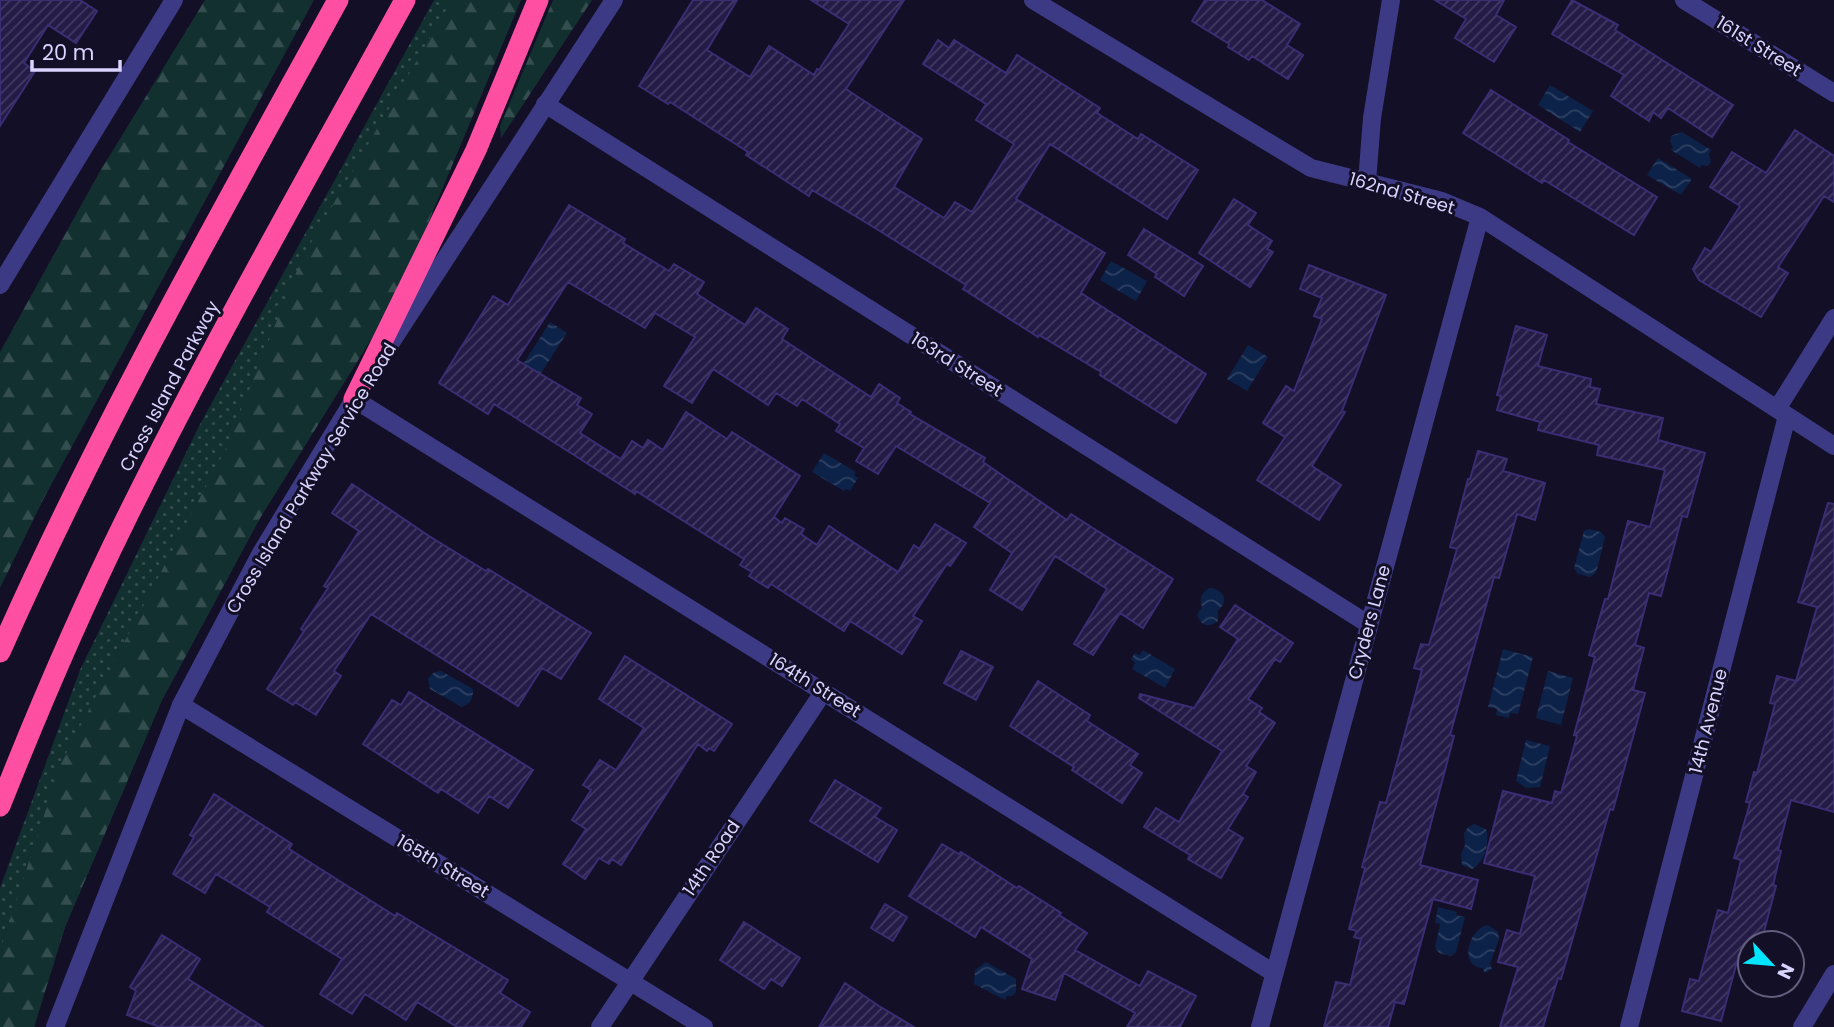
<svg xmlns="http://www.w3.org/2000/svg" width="1834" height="1027" font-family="Poppins,sans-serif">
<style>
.grass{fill:url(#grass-dots)}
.forest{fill:url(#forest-firs)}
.water{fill:url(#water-waves)}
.building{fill:url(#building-hatch);stroke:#3b2d73;stroke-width:2}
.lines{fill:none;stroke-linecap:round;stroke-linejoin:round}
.minor{stroke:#3d3a85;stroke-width:18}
.tertiary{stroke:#3d3a85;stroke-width:18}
.motorway{stroke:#ff4fa3;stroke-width:21}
.labels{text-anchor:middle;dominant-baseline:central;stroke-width:6;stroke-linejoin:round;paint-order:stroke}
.street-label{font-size:18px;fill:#d9d4ff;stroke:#130f26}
</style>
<defs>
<pattern id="grass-dots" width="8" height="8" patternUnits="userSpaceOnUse" patternTransform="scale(1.75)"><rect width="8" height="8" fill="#12302f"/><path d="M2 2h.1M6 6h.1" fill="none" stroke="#344d4e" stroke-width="1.8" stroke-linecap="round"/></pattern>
<pattern id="forest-firs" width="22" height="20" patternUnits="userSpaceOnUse" patternTransform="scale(1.75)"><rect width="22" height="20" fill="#12302f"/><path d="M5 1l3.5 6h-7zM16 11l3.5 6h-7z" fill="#344d4e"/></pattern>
<pattern id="water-waves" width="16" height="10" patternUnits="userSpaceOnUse" patternTransform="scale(1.75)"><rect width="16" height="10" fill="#0c2248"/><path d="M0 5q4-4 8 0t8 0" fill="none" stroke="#2f4163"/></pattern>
<pattern id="building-hatch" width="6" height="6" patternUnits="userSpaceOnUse" patternTransform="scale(1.75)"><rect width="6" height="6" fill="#241b47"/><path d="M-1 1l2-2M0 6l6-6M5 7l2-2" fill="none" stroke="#433b63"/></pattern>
</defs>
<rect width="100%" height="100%" fill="#130f26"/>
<path class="grass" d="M434,0H521L259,520L162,700L65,927L34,1027H0V888L80,670L199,426Z"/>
<path class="forest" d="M205,0H314L44,498L0,588V352L99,173Z
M452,0H521L412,262L385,317L259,520L162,700L65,927L34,1027H0V950L62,761L225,450L302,258Z
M553,0H592L501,138L500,126Z"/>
<path class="water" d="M1550,85L1593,111L1580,132L1538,105Z
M1682,132L1711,150L1709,154L1711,162L1707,166L1702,165L1700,168L1671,150L1673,147L1670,142L1671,136Z
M1658,158L1692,179L1681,195L1647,175Z
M1111,261L1147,281L1136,301L1100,280Z
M550,322L567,333L539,376L522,366Z
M1248,345L1268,357L1247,391L1227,379Z
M824,453L856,472L854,475L858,478L850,491L846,489L844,491L812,472Z
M1589,529L1601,532L1605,537L1596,573L1590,577L1578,574L1574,568L1584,531Z
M1209,588C1222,588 1231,601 1218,610V621C1209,628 1201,626 1197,615L1202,607C1199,598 1201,594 1209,588Z
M1503,649L1533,657L1518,714L1510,713L1509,718L1496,715L1497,709L1488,707Z
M1143,650L1175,669L1165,688L1132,669L1135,663L1131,659L1135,653L1140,655Z
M441,671L473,689C473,699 471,703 462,707L430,689L428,679L433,673Z
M1548,671L1573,678L1561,725L1536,718Z
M1526,740L1550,746L1540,787L1526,788L1516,781Z
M1474,824L1486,829C1490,842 1485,863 1472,869L1462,865L1461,854L1465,845L1464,833L1468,827Z
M1438,907L1457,912L1456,915L1465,917L1456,952L1451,956L1439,953L1435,947L1440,924L1435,923Z
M1488,925L1498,932L1499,939L1490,964L1492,969L1485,973L1482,968C1458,966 1469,928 1488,925Z
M986,962L1016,979V992L1012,996H1007L1005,1000L974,984L975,970Z"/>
<path class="building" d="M0,0H80L97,11L76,43L48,25L24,63L35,71L0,126Z
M693,0H737L707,50L750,77L769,46L814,75L817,69L819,70L849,24L811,0H904L846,89L922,139L894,187L944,218L955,202L972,212L1014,144L976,120L986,104L923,64L938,40L949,48L954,40L1006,73L1017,55L1100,108L1097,113L1138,139L1141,134L1198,170L1167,219L1050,144L1016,199L1105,253L1081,293L1206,374L1176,423L1100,375L1101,372L1039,335L1038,337L963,289L966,285L875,228L812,190L809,196L746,155L748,152L670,102L668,104L639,86Z
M1205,0H1262L1300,24L1287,45L1303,55L1288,79L1252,56L1249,60L1228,47L1229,44L1192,21Z
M1435,0H1504L1496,15L1516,27L1494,62L1455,38L1466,19Z
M1572,0L1618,25L1615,30L1733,105L1712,137L1668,108L1661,118L1653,112L1649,121L1611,96L1624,75L1552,34Z
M1491,90L1569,140L1568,142L1657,197L1634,235L1544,180L1542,183L1463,133Z
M1795,130L1834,156V202L1824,196L1778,267L1788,273L1761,317L1699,280L1693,269L1705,248L1711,252L1740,206L1710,187L1732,152L1766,173Z
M1234,199L1256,213L1248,225L1272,241L1267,249L1273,252L1250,287L1199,253Z
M569,205L625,239L623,243L669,271L674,264L704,282L697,294L745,325L756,308L788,329L782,339L871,397L879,384L900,398L897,403L911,412L910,414L985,458L983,462L1067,520L1071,514L1173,579L1143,628L1120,613L1093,655L1074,644L1107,589L1055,556L1022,610L990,590L1012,553L974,527L990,503L896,446L878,474L856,461L864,448L836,431L840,424L802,399L797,406L776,393L768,405L713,369L692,403L664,386L695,337L655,313L645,328L568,282L517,360L581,398L577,405L592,414L580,433L621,459L632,441L643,448L648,440L663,450L686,412L727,439L732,432L800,476L774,517L782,523L785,518L804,529L801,534L817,545L829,526L898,572L914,545L919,549L935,524L966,543L950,566L947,564L913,616L922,621L902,654L850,621L844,631L771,584L768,588L749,576L752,572L740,565L744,559L636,491L635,494L494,404L488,414L439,383L493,296L508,305Z
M1144,229L1203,266L1184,296L1155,277L1157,274L1128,255Z
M1309,265L1386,295L1342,411L1345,412L1312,466L1341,485L1319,520L1257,480L1285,437L1263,423L1286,386L1294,391L1322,319L1314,316L1322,298L1300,289Z
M1516,326L1547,335L1538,366L1591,379L1590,387L1600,389L1596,404L1663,418L1658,440L1705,453L1687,517L1682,516L1661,596L1649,593L1635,645L1644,648L1633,690L1645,693L1613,810L1610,809L1561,979L1558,978L1543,1027H1500L1518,967L1498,962L1507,930L1520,934L1535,876L1484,863L1503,791L1552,803L1555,791L1561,793L1577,736L1574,735L1595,657L1589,655L1605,599H1608L1628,521L1650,527L1665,470L1597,455L1599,445L1538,430L1540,422L1497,410L1501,396L1497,395Z
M1478,451L1507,459L1503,471L1545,483L1535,520L1517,514L1499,578L1494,577L1450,735L1454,736L1420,865L1478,880L1471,909L1433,899L1404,1004L1395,1002L1388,1027H1324L1336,982L1350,985L1361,939L1354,937L1357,931L1349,929L1365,868L1362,867L1380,802L1386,803L1422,670L1414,668L1421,644L1429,645L1457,549L1450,547L1468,479H1470Z
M352,484L429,536L486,571L488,569L591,633L561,679L542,668L518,706L371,614L334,671L341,676L316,715L295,702L293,705L267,689L304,631L301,629L328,588L324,586L359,531L332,513Z
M1828,503L1834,504V812L1791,800L1778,850L1781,851L1773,885L1776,886L1761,943H1750V957L1739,954L1721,1021L1682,1011L1690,979L1699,981L1718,910L1728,913L1741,860L1734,858L1750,803L1746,802L1754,772L1757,773L1775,704L1770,703L1777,676L1796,681L1817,607L1798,602Z
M1235,605L1293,643L1280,662L1275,659L1248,699L1262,708L1259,712L1275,723L1246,766L1256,772L1243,794L1248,797L1228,829L1243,838L1221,878L1188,859L1190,855L1144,827L1156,808L1179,822L1222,751L1139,698L1140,694L1194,708L1238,639L1220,627Z
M961,651L993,667L976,700L944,683Z
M625,656L732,724L714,751L709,748L707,751L698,744L621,865L612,859L609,864L599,858L585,879L563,864L586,829L572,820L591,790L583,785L600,760L616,770L644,728L599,699Z
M1038,681L1090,715L1087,721L1138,754L1130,765L1142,773L1122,803L1072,770L1074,767L1010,726Z
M409,692L533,770L508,808L489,796L478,813L441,789L438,793L363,744L392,700L401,705Z
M835,780L881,808L875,817L897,830L878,862L810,821Z
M214,794L292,844L289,849L395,916L397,913L508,980L500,993L530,1012L521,1027H457L417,1002L406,1020L365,994L352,1014L320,994L342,959L267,912L270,907L216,874L205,893L173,874L194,837L190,835Z
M942,844L959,854L961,852L1017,888L1019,886L1061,913L1059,915L1087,933L1075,950L1140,986L1148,971L1196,996L1180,1027H1127L1135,1013L1064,973L1055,1000L1022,989L1032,959L981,927L975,937L909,896Z
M885,904L907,917L893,941L871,928Z
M744,922L800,958L782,986L771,979L764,989L720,960Z
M162,935L200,959L188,979L263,1027H160L127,1015L136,991L130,987Z
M845,983L879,1006L914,1027H819Z"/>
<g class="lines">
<path class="minor" d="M1033,0L1311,168L1442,201L1480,217L1834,446
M1684,0L1834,93
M545,104L1368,624
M1367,182L1372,118L1391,0
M354,399L1274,973
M1777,409L1834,318
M181,705L704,1027
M600,1027L824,691
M1260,1027L1480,217
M1629,1027L1787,416
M1802,1027L1834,974"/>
<path class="tertiary" d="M0,285L174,0
M390,344L614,0
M55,1027L181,705L261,553L361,388"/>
<path class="motorway" d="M354,399L476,150L538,0
M0,652C99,428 220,215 338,0
M0,806C38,710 79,614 125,521C212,344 310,173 405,0"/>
</g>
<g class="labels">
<g class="street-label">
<text transform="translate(1759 46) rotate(32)">161st Street</text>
<text transform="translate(1402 193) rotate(16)">162nd Street</text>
<text transform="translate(957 364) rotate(32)">163rd Street</text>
<text transform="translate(169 386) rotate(-62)">Cross Island Parkway</text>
<text transform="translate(311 478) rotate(-59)">Cross Island Parkway Service Road</text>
<text transform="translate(1369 622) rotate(-75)">Cryders Lane</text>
<text transform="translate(815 685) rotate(32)">164th Street</text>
<text transform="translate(1708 721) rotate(-76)">14th Avenue</text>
<text transform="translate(711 858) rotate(-56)">14th Road</text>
<text transform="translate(443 866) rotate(31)">165th Street</text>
</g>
</g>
<g transform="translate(1771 964) rotate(116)"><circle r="33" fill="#130f26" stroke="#625e7d" stroke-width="2"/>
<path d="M0-5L12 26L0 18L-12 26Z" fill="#00e5ff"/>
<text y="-10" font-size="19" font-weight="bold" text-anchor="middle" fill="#d9d4ff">N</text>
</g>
<path d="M32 60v10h88v-10" fill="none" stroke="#d9d4ff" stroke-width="3.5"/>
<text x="42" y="60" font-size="21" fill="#d9d4ff" stroke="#130f26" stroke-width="5" paint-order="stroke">20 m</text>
</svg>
